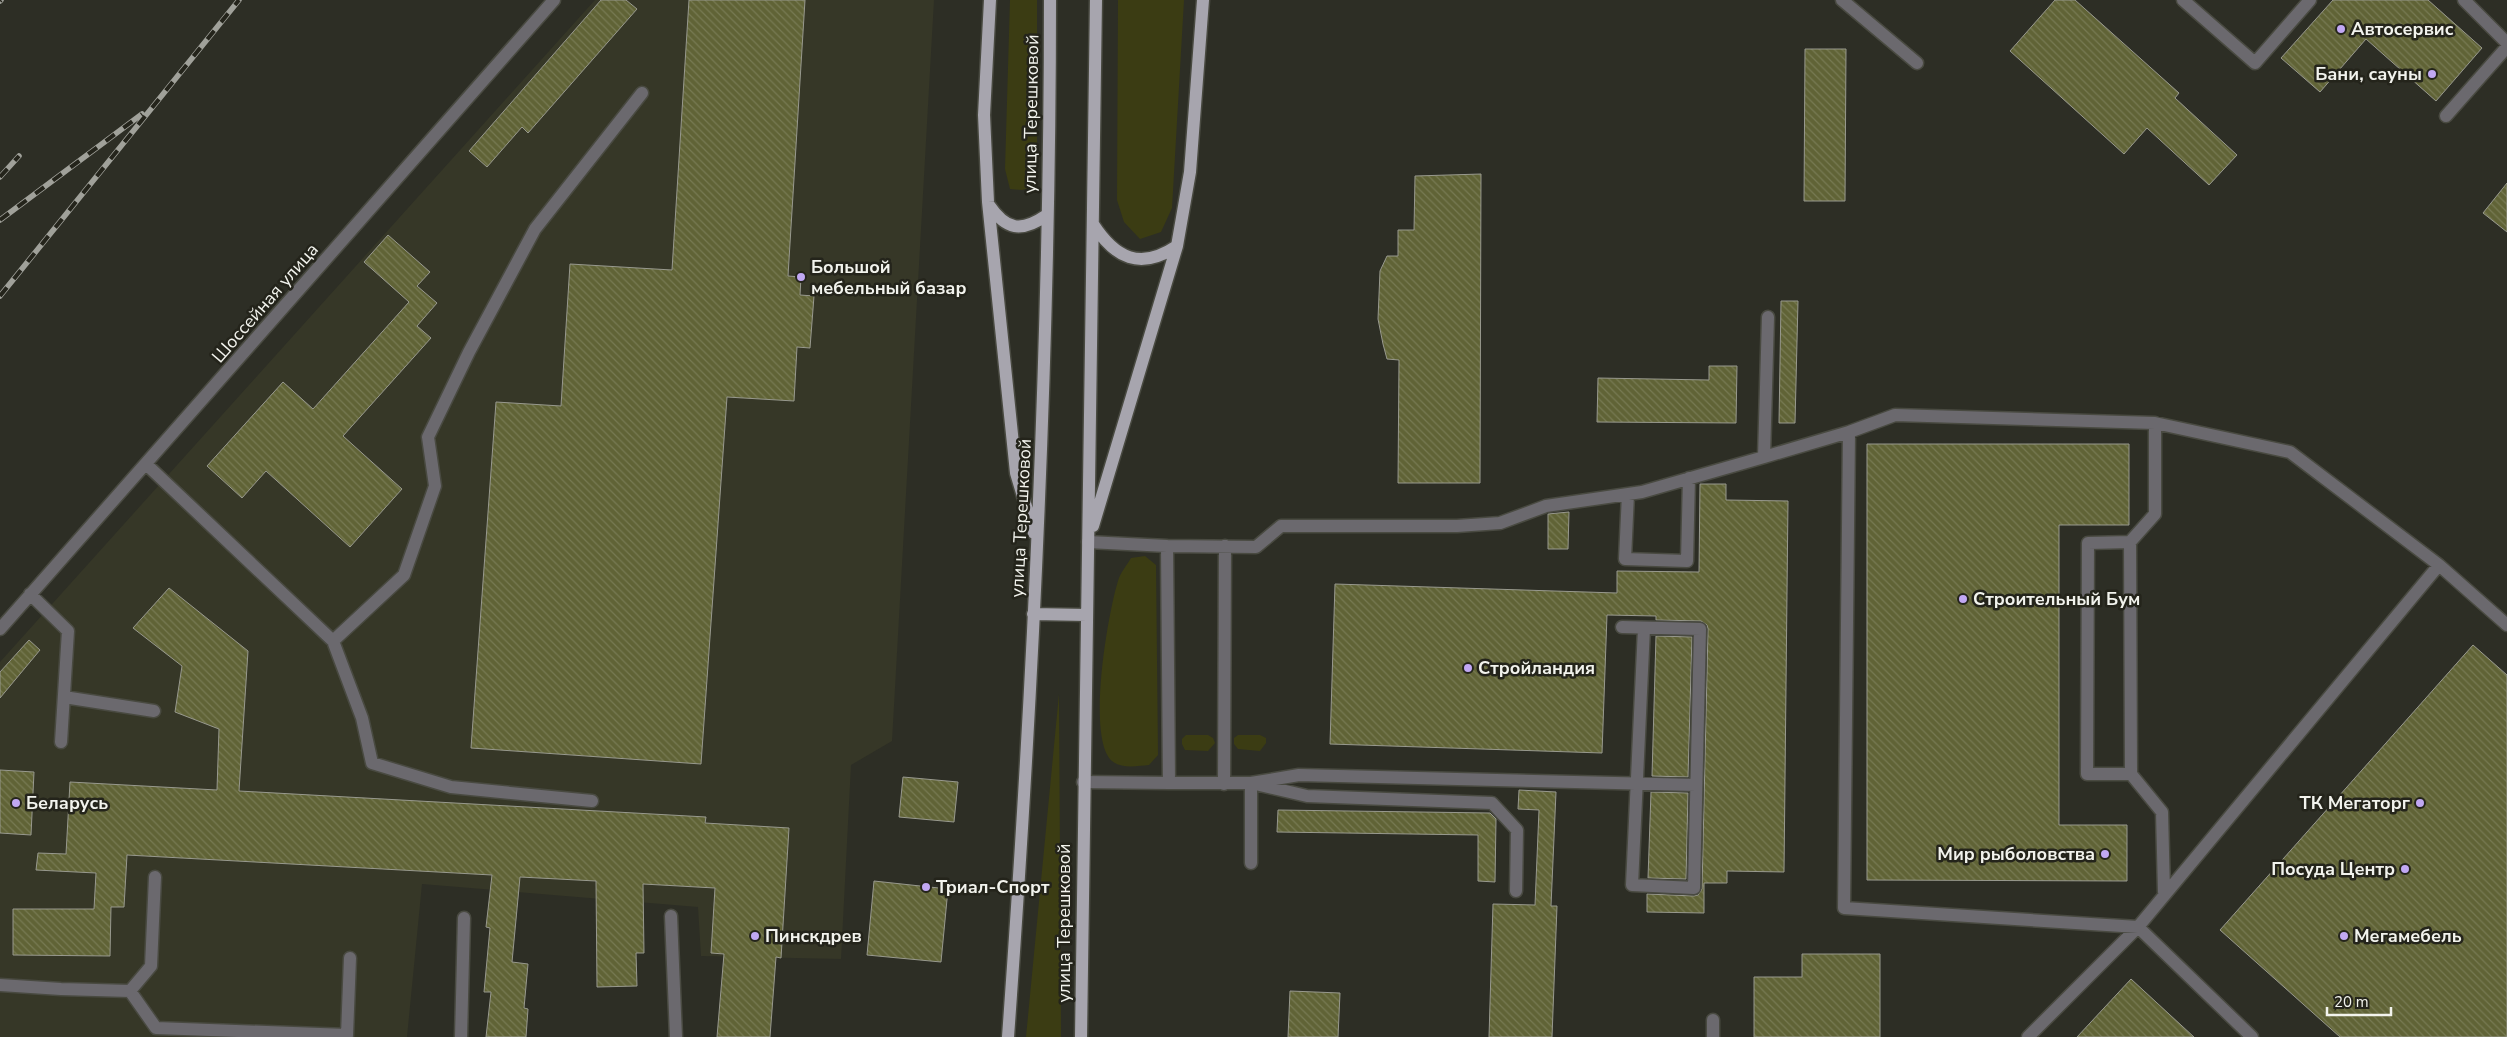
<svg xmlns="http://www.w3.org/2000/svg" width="2507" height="1037" font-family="'Nunito Sans',sans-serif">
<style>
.built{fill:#363727}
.grass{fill:#3b3c13}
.building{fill:url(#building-back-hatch);stroke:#98998e}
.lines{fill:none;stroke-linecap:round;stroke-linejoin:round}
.minor-casing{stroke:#494a41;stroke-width:15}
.major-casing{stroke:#494a41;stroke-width:15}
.minor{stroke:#6b696e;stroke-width:12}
.major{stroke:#a7a5ae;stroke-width:12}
.rail-casing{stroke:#a0a19a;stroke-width:5.5}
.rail{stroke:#24241b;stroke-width:4;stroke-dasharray:11;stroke-linecap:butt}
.poi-dot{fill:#c1a8f3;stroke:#24241b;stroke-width:2}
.labels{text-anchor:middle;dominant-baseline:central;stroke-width:5;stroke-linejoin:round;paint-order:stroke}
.poi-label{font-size:18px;font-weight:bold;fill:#f2f3ed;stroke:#24241b;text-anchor:start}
.street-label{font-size:18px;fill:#f2f3ed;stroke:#24241b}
</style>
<defs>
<pattern id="building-back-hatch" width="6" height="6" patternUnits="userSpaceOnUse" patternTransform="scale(1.25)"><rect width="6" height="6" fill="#606336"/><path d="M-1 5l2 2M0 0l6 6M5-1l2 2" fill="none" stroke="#777a53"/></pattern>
</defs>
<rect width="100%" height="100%" fill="#2d2e25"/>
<path class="built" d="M595,0H934L892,741L851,765L841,959L701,956L698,907L422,884L407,1037H0V662Z"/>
<path class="grass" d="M1010,0H1037V175L1032,187L1022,190L1010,189L1005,169Z
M1118,0H1184L1172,208L1161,232L1140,239L1124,222L1117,200Z
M1145,556L1156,565L1158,755L1149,765C1137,766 1122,769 1112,761C1086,738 1108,613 1118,581C1120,573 1127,565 1131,558Z
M1059,694L1061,1037H1026Z
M1186,735H1208L1213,738L1215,743L1208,751L1185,750L1182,744V739Z
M1238,735H1260L1266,738V743L1260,751L1238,749L1234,744V738Z"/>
<path class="building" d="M601,0H626L637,9L528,133L522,127L487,167L469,151Z
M689,0H805L788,276L801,277L800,295L814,296L810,348L797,347L794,401L727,397L701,764L471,748L496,402L561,406L570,264L672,270Z
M2055,0H2075L2179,93L2175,98L2237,155L2209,185L2147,128L2124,154L2010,51Z
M2333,0H2428L2482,48L2436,101L2366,39L2320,92L2281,58Z
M1805,49H1846L1845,201H1804Z
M1481,174L1480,483H1398L1399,360L1387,359L1383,344L1378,319L1380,271L1387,256H1398V230H1414L1415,176Z
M2507,183V232L2483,213Z
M388,235L430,272L417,286L437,303L417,326L431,338L343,436L402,489L350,547L266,471L242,498L207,466L283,382L313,409L409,302L364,262Z
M1781,301H1798L1795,423H1779Z
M1709,366H1737L1736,423L1597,422L1598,378L1709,380Z
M1867,444H2129V525H2059V825H2127V881L1867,880Z
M1700,484H1726V500L1788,501L1784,872L1727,871V883H1704V913L1647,912V894L1694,896L1698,895L1702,889L1708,629L1707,625L1701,621L1656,620V616L1607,615L1602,753L1330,744L1335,584L1617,593V571L1699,572Z
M1569,512L1568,549H1548V514Z
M169,588L248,651L239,791L706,817L705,823L789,828L781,958L776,957L770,1037H717L724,954L711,953L715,888L643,884L644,953H636L637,986L597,987L596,881L520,877L512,962L528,964L524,1008L528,1009L526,1037H486L491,992H484L490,928L486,927L492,875L127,855L124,907H111L110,956L13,955V909H94L96,873L36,870L38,853L66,854L70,782L217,790L219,729L175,712L182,666L133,628Z
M1656,636L1692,637L1688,777L1652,776Z
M29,640L40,650L0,698V672Z
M2473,645L2507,675V1037H2340L2220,930Z
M0,770L34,772L31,835L0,833Z
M903,777L958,782L954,822L899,817Z
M1519,790L1556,792L1551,906H1557L1552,1037H1489L1493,904L1535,905L1539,810L1518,809Z
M1651,792L1688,793L1686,879L1648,878Z
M1278,810L1490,813L1496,819L1495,882L1478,881V835L1277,832Z
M874,881L948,889L941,962L867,955Z
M1802,954H1880V1037H1754V977H1802Z
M2131,979L2194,1037H2077Z
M1290,991L1340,993L1338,1037H1288Z"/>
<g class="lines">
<g class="minor-casing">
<path id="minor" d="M1842,0L1917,63
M2183,0L2255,63L2310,0
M2464,0L2507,43
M2446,116L2507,47
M2155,423V514L2130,542L2131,774L2162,812L2164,892
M1764,457L1849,432
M146,464L333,641L404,575L435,486L428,437L469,352L535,229L642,93
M1628,494L1625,559L1687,561L1689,478
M2130,542L2088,543L2087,774H2131
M1167,546L1256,547L1281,526H1457L1500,523L1546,506L1642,492L1764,457L1768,317
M30,594L68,631L61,742
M1622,627L1700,629L1694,888L1632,885L1644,628
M0,629L554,0
M333,641L362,718L372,763L451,787L592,801
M64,697L154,711
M1083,782L1169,783L1167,546L1088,542
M1169,783H1251L1299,775L1696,785
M1224,784L1225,546
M1251,863V783L1307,796L1492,803L1517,830L1516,891
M671,916L676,1037
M0,985L61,989L130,991L151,966L155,877
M130,991L156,1028L347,1035L350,958
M1713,1020V1037
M461,1037L464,918
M2028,1037L2138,927L2439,565
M2252,1037L2138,927L1844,908L1849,432L1895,415L2155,423L2290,452L2439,565L2507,625"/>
</g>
<g class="major-casing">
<path id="major" d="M990,0L984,115L988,202L1016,473L1034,533
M989,205C1006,230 1021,233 1047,215
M1093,224C1115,258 1140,271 1177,246
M1093,526L1177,246L1190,172L1203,0
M1033,614L1087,615
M1008,1037C1033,692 1050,346 1050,0
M1081,1037L1096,0"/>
</g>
<use href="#minor" class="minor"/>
<use href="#major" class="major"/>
<g class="rail-casing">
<path id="rail" d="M0,1L1,0
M0,177L19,156
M0,220L142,114
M0,296L239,0"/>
</g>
<use href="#rail" class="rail"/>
</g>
<g class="poi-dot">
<circle cx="2341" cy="29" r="5"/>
<circle cx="2432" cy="74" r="5"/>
<circle cx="801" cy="277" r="5"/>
<circle cx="1963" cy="599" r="5"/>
<circle cx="1468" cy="668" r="5"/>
<circle cx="16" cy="803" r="5"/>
<circle cx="2420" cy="803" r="5"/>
<circle cx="2105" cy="854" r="5"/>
<circle cx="2405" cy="869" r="5"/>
<circle cx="926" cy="887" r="5"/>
<circle cx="755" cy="936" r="5"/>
<circle cx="2344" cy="936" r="5"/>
</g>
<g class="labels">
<g class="poi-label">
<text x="2351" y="29">Автосервис</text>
<text x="2422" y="74" text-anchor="end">Бани, сауны</text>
<text x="811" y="267">Большой<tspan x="811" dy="21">мебельный базар</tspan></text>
<text x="1973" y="599">Строительный Бум</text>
<text x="1478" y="668">Стройландия</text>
<text x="26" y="803">Беларусь</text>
<text x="2410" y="803" text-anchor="end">ТК Мегаторг</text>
<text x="2095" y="854" text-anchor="end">Мир рыболовства</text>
<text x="2395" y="869" text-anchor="end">Посуда Центр</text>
<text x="936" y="887">Триал-Спорт</text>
<text x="765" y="936">Пинскдрев</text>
<text x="2354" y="936">Мегамебель</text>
</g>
<g class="street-label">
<text transform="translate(1031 114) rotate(-89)">улица Терешковой</text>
<text transform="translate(265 303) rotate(-49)">Шоссейная улица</text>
<text transform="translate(1021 518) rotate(-87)">улица Терешковой</text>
<text transform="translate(1064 923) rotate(-90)">улица Терешковой</text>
</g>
</g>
<path d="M2327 1007v8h64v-8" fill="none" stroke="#f2f3ed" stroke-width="2.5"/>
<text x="2334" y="1007" font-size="15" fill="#f2f3ed" stroke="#24241b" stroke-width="4" paint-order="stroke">20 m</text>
</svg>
